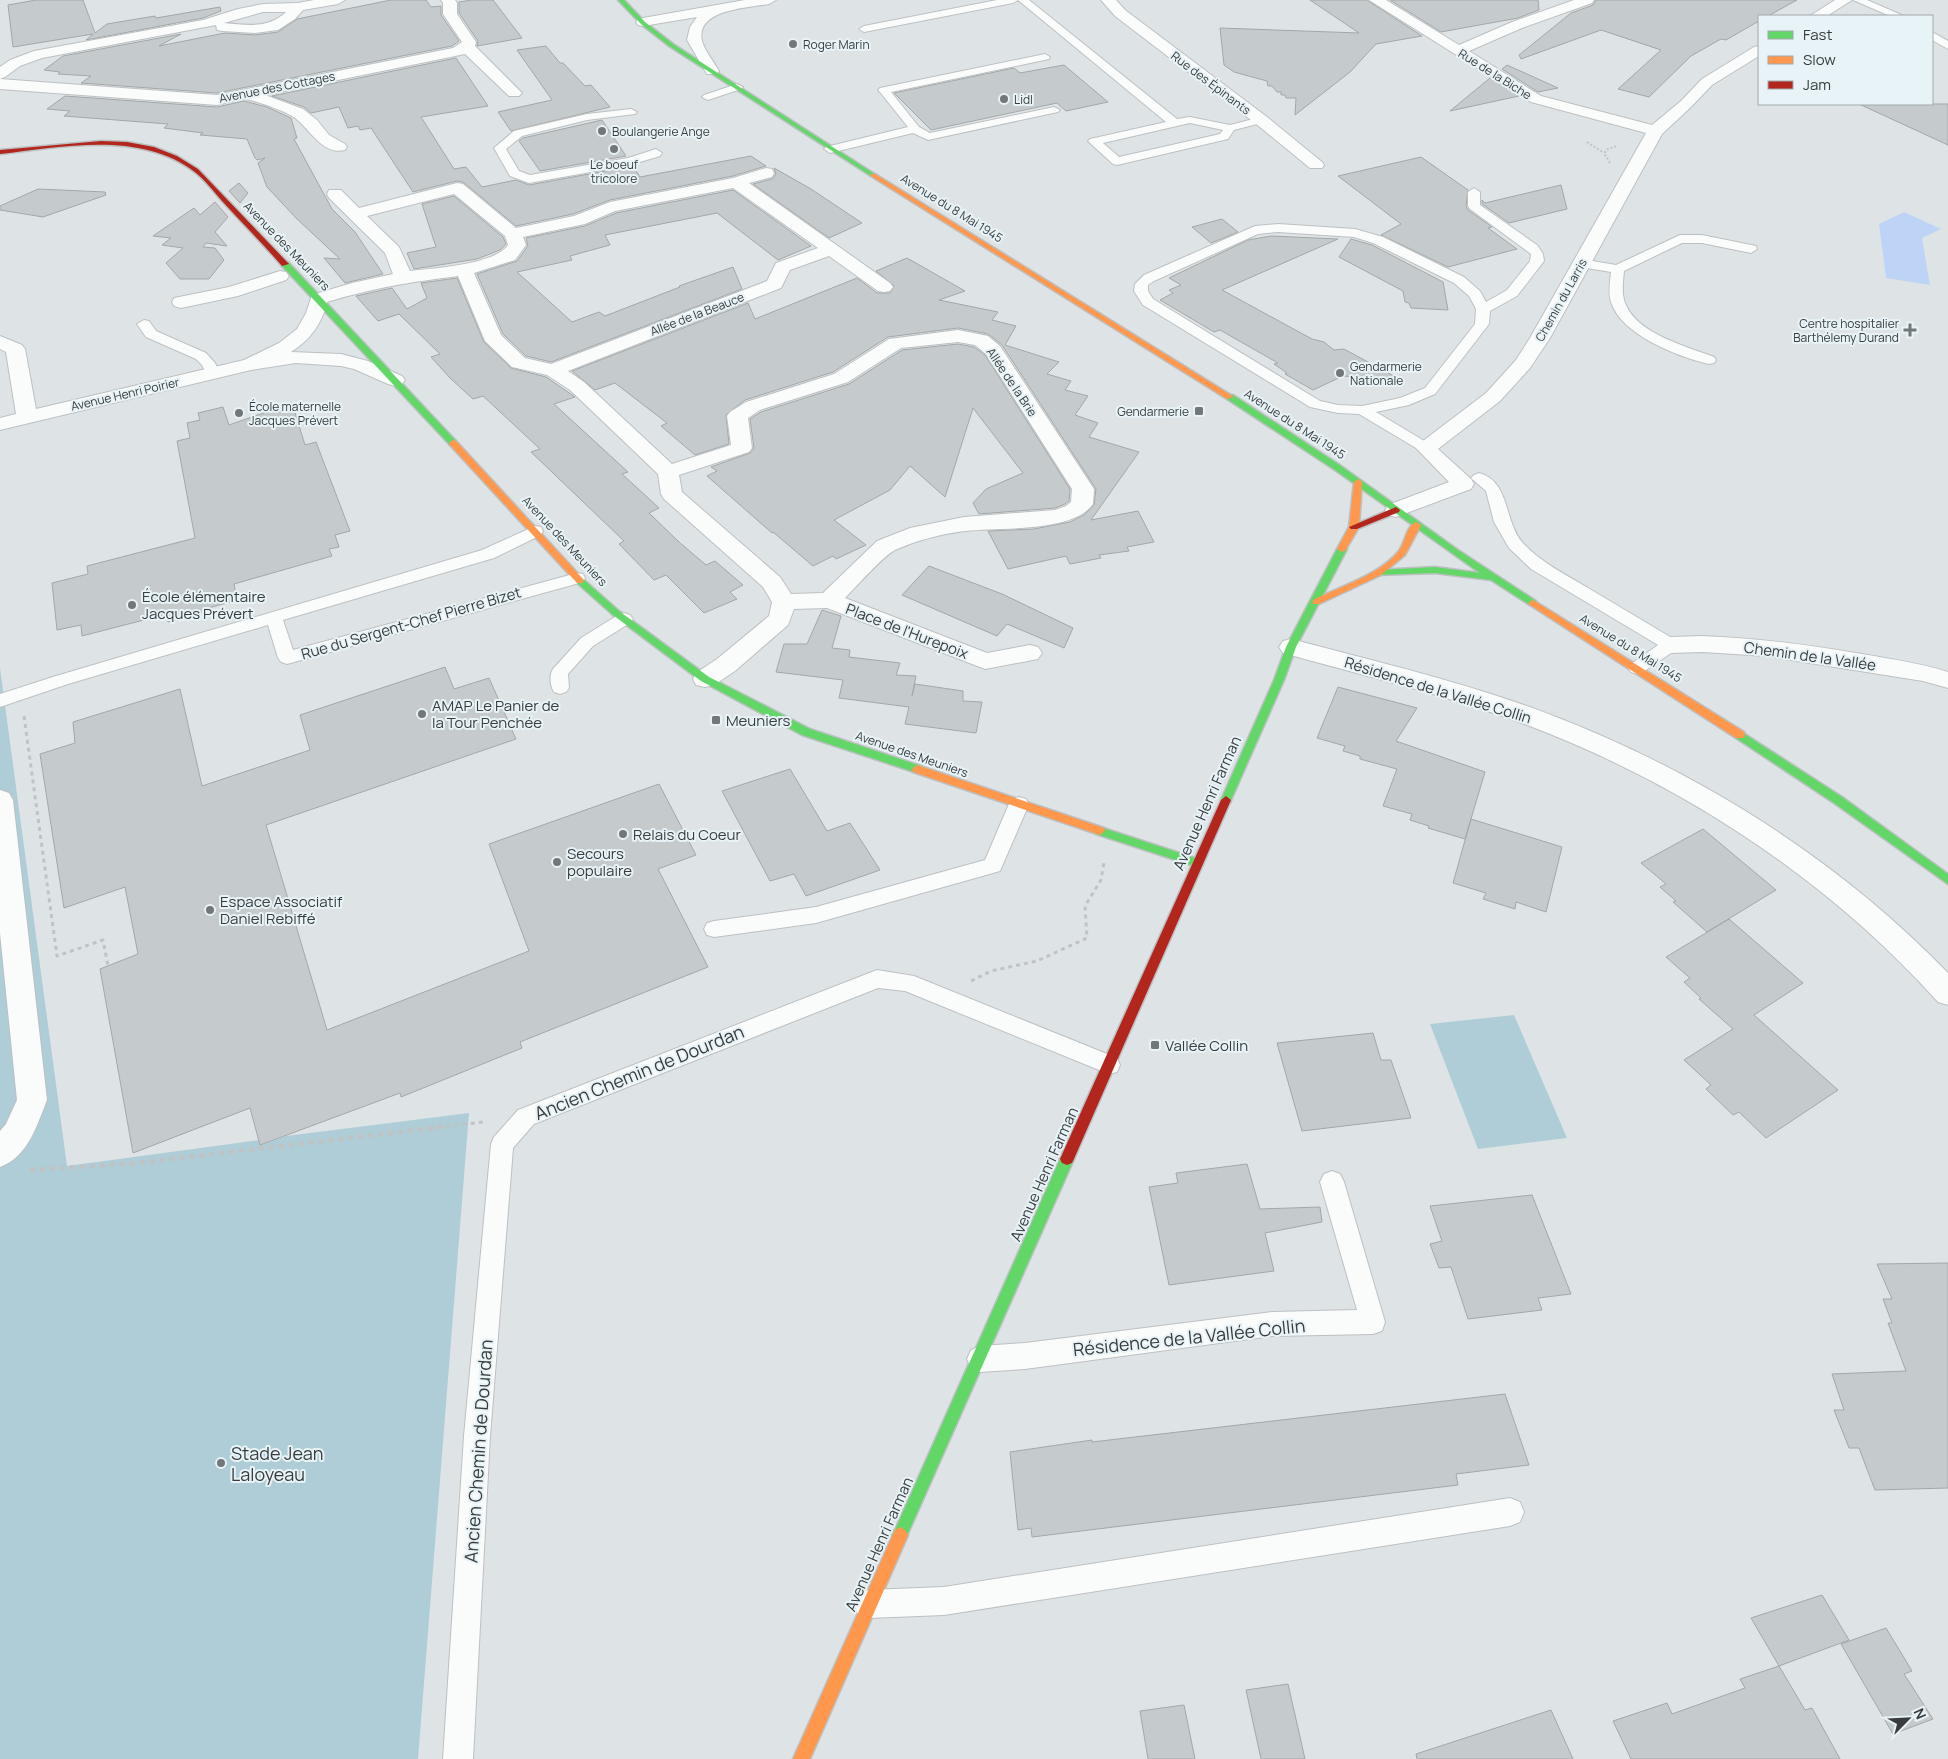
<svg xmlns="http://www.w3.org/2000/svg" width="1948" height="1759" font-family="Manrope,sans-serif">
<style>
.green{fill:#aecdd7}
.water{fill:#bed4f6}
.building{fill:#c5cbcc;stroke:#a3a7a8}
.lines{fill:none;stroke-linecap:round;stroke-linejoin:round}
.lane-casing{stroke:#bcc0c2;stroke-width:2}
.street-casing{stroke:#bcc0c2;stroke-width:2}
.fast-casing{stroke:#bcc0c2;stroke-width:3}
.slow-casing{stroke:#bcc0c2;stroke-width:3}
.jam-casing{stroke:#bcc0c2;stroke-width:3}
.path-far2{stroke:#c0c3c3;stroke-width:2;stroke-dasharray:2 2;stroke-linecap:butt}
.path-far1{stroke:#c0c3c3;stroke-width:3;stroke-dasharray:4 4;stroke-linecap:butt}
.path{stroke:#c0c3c3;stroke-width:4.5;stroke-dasharray:5 5;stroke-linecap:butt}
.lane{fill:#fafbfb;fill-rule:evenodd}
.street{fill:#fafbfb;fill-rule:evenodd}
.fast{fill:#63d668;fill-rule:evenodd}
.slow{fill:#ff974d;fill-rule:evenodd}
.jam{fill:#b3261e;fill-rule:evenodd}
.poi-dot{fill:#727779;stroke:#e7f3f7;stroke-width:2}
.labels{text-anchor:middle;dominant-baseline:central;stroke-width:4;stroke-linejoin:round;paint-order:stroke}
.far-poi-label{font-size:12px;fill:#383c3e;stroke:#e7f3f7;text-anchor:start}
.far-street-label{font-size:12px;fill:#383c3e;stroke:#e7f3f7}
.poi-label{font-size:15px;fill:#383c3e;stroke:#e7f3f7;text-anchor:start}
.street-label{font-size:15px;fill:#383c3e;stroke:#e7f3f7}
.near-street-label{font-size:18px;fill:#383c3e;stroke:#e7f3f7}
.near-poi-label{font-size:18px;fill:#383c3e;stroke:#e7f3f7;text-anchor:start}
</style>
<rect width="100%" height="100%" fill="#dee4e6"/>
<path class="green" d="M0,668L67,1166L259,1140L261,1145L286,1136L469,1113L418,1759H0Z
M1514,1015L1567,1138L1478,1149L1430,1024Z"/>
<path class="water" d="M1904,212L1941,229L1922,238L1930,285L1886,278L1879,224Z"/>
<path class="building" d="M36,0H83L95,33L107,24L155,16L156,18L220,7L221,11L203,18L86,40L93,34L13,47L8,5Z
M391,0H426L431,7L441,6V15L459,41L452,46L217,93L81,83L91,76L58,74L60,72L44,70L63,56L181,34L159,46L225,33L255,35L278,32L297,19Z
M472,0H493L522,38L477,46L478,41L459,13V2Z
M1310,0H1367L1422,36L1376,44L1350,72L1295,115L1296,98H1286L1285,95H1281V92H1277L1272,86H1268L1267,81L1234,72L1224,65L1220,28L1359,33Z
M1390,0H1538L1539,10L1518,18L1441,32Z
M1596,0H1797L1768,16H1759V21L1726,40L1721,39L1691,56L1649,97L1618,89L1661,50L1601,30L1521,59L1519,55L1571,13L1593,5Z
M546,46L560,63H563L585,86L591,85L610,107L511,131L498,112L552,100L517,50Z
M456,58L488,106L421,117L454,169L466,167L482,187L516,180L529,185L633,166L640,177L751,156L766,166L733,176L610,200L573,214L516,226L463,182L457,181L413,192L371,128L360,130L358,126L348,128L339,107L311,113L304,107L272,96Z
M1064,65L1108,102L1066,111L1057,103L931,130L894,93L1014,68L1020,73Z
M1507,65L1558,88L1538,92L1502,69Z
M1490,78L1519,96L1450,111Z
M65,96L217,107L244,101L267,107L291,118L297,138L294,139L332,209L355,232L383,274L345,283L324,258L340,259L297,219L267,187L258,163L265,158L257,160L255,158L247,139L200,135L203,133L164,128L168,124L64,116L70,111L47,109Z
M1859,104H1948V145Z
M602,120L626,156L540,171L519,141L523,138Z
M1421,157L1468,190L1466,206L1468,210L1492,227L1488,228L1517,249L1448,267L1381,235L1401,224L1338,176Z
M774,168L811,189L862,223L829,238L753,184L772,179L776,174Z
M239,183L248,193L240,203L229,191Z
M1561,185L1567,209L1509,223L1482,204V200L1485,203Z
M38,189L105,192L106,195L43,217L0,210V206Z
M733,190L811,246L778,260L717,213L605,235L610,245L570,256L572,260L517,272L572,322L599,312L605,316L680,287L679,286L733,267L742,289L551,362L526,356L503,334L477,274L517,261L528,246L526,238L585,226L616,213Z
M454,196L503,237L506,244L500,250L477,259L414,269L407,253L436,247L422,204Z
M215,202L228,217L215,232L227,246L206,243L203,247L215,248L224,260L209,279H180L166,263L183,248L162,245L171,238L153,236L194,208L200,215Z
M1222,219L1238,232L1211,243L1192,227Z
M1271,236L1338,239L1222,290L1312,339L1324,342L1334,350L1344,349L1403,381L1343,376L1313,390L1285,374L1287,373L1274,364L1278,363L1220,330L1214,332L1160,300L1173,293L1169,290L1181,285L1169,278L1248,240Z
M1351,239L1372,245L1443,282L1448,310L1411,308L1409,303L1405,302L1403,291L1339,257Z
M907,258L965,291L939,300L998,312L992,320L1016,326L1005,345L1059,362L1047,374L1071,381L1065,390L1088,396L1075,415L1098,423L1089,437L1139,452L1091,520L1138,511L1154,542L1127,547L1129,551L1099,555L1101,558L1070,564L1066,556L1008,569L988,531L1034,529L1070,522L1084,515L1094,505L1096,489L1002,345L988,334L958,328L888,337L833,372L745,400L726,415L729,444L695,455L661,426L667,423L615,383L595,390L572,371L748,303L755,319L857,278L877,293H890L894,286L876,271Z
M457,278L484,342L511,368L546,377L575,397L554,404L628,472L622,474L659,508L649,513L679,542L706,565L715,561L743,585L730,592L737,599L704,613L666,575L654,580L619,544L624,541L531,452L540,449L483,396L473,399L450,378L431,357L440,354L399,314L378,321L356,296L392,288L407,309L427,298L421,283Z
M958,344L974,347L985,355L1070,489L1069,501L1065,504L1055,508L979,514L973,503L986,489L1023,473L973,408L945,497L910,466L890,490L834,520L866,545L836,559L833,556L813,566L773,532L772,533L707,476L717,471L711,467L750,453L754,448L750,419L761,412L849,384L902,350Z
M292,403L305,445L316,442L350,531L335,535L339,547L329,549L332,556L234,584L237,600L205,609V612L168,622L167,614L82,636L81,625L57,630L52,583L88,574L87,566L195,538L177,441L190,438L187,423L200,420L198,413L223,407L229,425Z
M929,566L1002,594L1073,628L1064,648L1007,624L997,636L902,595Z
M822,610L841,616L832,648L850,650L849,657L900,663L896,675L916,676L912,696L915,684L963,691V701L982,702L976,733L905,724L909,707L839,698L843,680L776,672L784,644H807Z
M445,667L454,689L489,678L516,739L266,825L327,1030L529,951L489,844L659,784L696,855L658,869L708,967L520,1042L522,1048L401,1097L400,1093L260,1145L250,1108L133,1153L100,969L138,954L125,887L64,908L40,754L75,743L73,722L180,689L202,786L310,750L300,715Z
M1338,687L1417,708L1396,741L1485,772L1465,839L1428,828L1429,826L1410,820L1412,814L1383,806L1397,769L1360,759V756L1343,751L1345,746L1317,738Z
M790,769L827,831L850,823L880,870L806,896L794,874L770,881L722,791Z
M1471,819L1562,847L1546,912L1516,902L1515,909L1483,899L1486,893L1453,883Z
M1703,829L1776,890L1707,932L1673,902L1676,901L1660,887L1666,884L1641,863Z
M1729,919L1803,983L1754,1015L1838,1090L1766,1138L1739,1112L1733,1115L1706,1089L1711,1085L1684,1060L1733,1029L1699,999L1701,998L1684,982L1690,978L1666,957Z
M1373,1033L1381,1060H1391L1411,1118L1302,1131L1277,1043Z
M1247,1164L1260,1209L1320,1207L1322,1222L1265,1233L1274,1271L1169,1285L1149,1187L1178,1183L1176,1173Z
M1532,1195L1571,1294L1538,1298L1542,1310L1468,1319L1451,1267L1439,1268L1430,1244L1442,1241L1430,1206Z
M1948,1263V1488L1875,1490L1859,1448H1849L1834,1410H1844L1832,1374L1906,1371L1888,1323H1892L1883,1299H1892L1877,1264Z
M1505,1394L1529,1465L1456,1474L1458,1485L1032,1537L1031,1528L1018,1530L1010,1452L1092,1440V1442Z
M1822,1595L1849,1640L1779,1666L1751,1618Z
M1886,1628L1912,1671L1904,1674L1933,1719L1893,1734L1841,1644Z
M1779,1666L1805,1710L1812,1708L1840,1759H1631L1613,1721L1667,1703L1672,1714L1745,1688L1740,1679Z
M1288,1684L1305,1759H1261L1246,1690Z
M1184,1705L1195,1759H1148L1140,1711Z
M1551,1710L1573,1759H1417L1416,1754Z"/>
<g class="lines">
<g class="lane-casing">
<path id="lane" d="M997,0H1029L1177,119L1190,117L1230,125L1261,117L1267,120L1265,122L1234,130L1228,139L1117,165L1113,164L1090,143L1088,141L1090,139L1166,122L1018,0L1013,3L864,32L859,29L864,26ZM1190,123L1223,130L1220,134L1119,157L1103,143Z
M1853,0H1867L1904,16H1890Z
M1932,32L1948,41V49L1932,40Z
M1045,54L1050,57L1049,59L891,92L919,127L930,133L1054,107L1060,110L1058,112L928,140L913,133L830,153L824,149L826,147L908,127L880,92L878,90L880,88Z
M737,84L743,87L741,89L708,100L702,97L704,95Z
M631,109L637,112L635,114L587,120L522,136L506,149L519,171L530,175L628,158L656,149L662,153L660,156L630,165L529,183L510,176L494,148L514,131L587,114Z
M1474,188L1480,192V205L1537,245L1543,254L1544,261L1517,296L1490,311L1489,324L1435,394L1409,405L1376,412L1431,445L1434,448L1431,451H1421L1359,414L1338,413L1310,407L1143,305L1134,291L1135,284L1144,275L1255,226L1278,224L1355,229L1383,237L1464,277L1480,291L1486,302L1507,290L1530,261L1531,254L1470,209L1468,206V192ZM1278,232L1354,237L1373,243L1454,283L1469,296L1476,309L1475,324L1425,388L1400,398L1362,406L1338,405L1320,401L1153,299L1148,291V285L1154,281L1258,234Z
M1680,235H1702L1756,246L1757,249L1751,253L1702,243H1682L1624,271C1623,282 1621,295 1626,305C1638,334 1688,347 1714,357L1716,360L1714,363L1709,364C1679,357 1621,335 1611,302C1608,293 1610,282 1611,272L1581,267L1574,263L1581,259L1616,265Z
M144,320L149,321L156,331L206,353L215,363L220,374L218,377H208L202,365L196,359L146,337L137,324Z
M1479,473C1510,481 1504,521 1522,542C1540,562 1565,574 1588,588C1618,606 1647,623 1677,641L1680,645L1677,649L1643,672L1637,674L1631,672L1628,668L1631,664L1658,645L1531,569L1509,548L1494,522L1486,491L1471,478L1474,475Z
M535,526L541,527L543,531L541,535L494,558L283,620L293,650L577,573L583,574L585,578L583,582L287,664L281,662L278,658L268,625L68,684L0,707V694L56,676L482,550Z
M624,613L630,615L633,619L630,623L593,646L568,674L569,688L566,692L560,694L554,692C550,686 549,675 553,669L581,638L618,615Z
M1019,797L1026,799L1029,804L1000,871L816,923L714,937L707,935L704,929L707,923L714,921L816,907L985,860L1009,804L1012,799Z
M877,970L914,976L1117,1058L1120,1065L1117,1072L1109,1074L905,991L878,988L534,1124L513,1148L490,1436L473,1759H443L464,1436L491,1144L494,1137L518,1110Z
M1332,1171L1340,1174L1344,1182L1385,1322L1382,1331L1373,1334L1272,1336L1025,1369L980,1372L971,1368L967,1359L971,1350L980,1346L1025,1343L1272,1312L1357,1310L1320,1182L1324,1174Z
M1510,1498L1520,1502L1524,1512L1520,1522L1510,1526L944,1615L868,1618L858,1614L854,1604L858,1594L868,1590L944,1587Z"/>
</g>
<g class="street-casing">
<path id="street" d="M314,0H345L338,4L303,10L295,19L278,30L255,33L222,31L217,30L216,25L42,58L20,66L5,77L0,79V67L10,60L34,51L203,20L238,9L263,4L298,3ZM263,12H286C268,29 247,25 224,23Z
M441,0H455L457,3V14L476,42L475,46L522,93L519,96H509L465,54L265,95L303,109L317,120L329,135L345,144L347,147L345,150C321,156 309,126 292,116C284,111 252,99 244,99C235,100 226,103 217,105L0,89V79L217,95L453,48L462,42L443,14V3Z
M745,0H776L769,4C749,8 695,9 702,41C705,51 714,62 719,71L717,74H707L687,40L690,27L697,17L643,26L638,25L636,22L638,19L643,18Z
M1101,0H1116L1125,10L1267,117L1322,162L1324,165L1322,168H1310L1255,123L1115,16Z
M1369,0H1386L1459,45L1512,22L1574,0H1594L1592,3L1522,28L1469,51L1541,96L1652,125L1681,101L1702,79L1754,47L1759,46V56L1712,85L1691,107L1662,134L1550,338L1530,368L1500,401L1438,449L1471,479L1474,484L1471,489L1396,517L1388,515L1385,510L1388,505L1449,482L1416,448L1419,444L1486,393L1516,360L1530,338L1646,133L1531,102Z
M1835,0H1852L1827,16H1810Z
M766,168L772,169L774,173L772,177L749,183L890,283L893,287L890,291L884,292L878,291L829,256L790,270L781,288L568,371L584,382L672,464L731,445L727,416L730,412L746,402L834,374L889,339L958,330L988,336L1000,346L1094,489L1093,504C1073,533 998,527 965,531C941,534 917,540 895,550C883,556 856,587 845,598L987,653L1030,645L1038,647L1042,653L1038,659L985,669L827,608L794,609L788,625L735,671L714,685L705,687L696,685L693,679L696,673L717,659L769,616L772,602L763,587L664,499L661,494L658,474L570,390L547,375L512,367L485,341L458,276C410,282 373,288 327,302C322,324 310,340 291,352L341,354L368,361L402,376L405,380L402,384L395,386L388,384L354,369L341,366L296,363L251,370L0,430V418L16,414L6,352L0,349V336L22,345L25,349L36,409L244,360L279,343L297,329L306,313L312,295L352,283L393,274L385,253L329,198L327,194L329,190H341L359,208L457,183L463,184L516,228L574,216L610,202L733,178ZM733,188L818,248L776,263L767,281L551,364L525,358L501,335L474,273L515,260L526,245L523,237L585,224L615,211ZM454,194L505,236L508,245C494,265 434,268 410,271L399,247L367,216ZM958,342L975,345L986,354L1072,489L1071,502L1066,506L1055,510L964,517L910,528L877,541L823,593L791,594L780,577L682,492L679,475L749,452L752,448L748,418L760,410L848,382L901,348Z
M280,271L286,272L289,276L286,280L238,296L181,308L174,306L172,302L174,298L229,287Z
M1702,636C1756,638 1809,645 1862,654C1891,659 1920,663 1948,672V688L1923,681L1766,656L1702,652L1671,653L1663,651L1659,645L1663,639L1671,637Z
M1291,639C1370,660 1450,679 1527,706C1685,763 1832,853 1948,973V1005L1938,1002C1822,873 1670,776 1508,718C1434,692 1358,674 1283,653L1279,647L1283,641Z
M0,790L9,793L13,800L47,1100C37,1125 28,1157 0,1167V1131L6,1124L17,1100L0,933Z"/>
</g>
<g class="fast-casing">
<path id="fast" d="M618,0H624L645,22L673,44L876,175L871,176L669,46L641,24Z
M282,262H288L456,441V445H450L282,266Z
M1227,395H1233L1341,466L1458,550L1536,601V605H1530L1491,580L1435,573L1375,575L1373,573L1378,570L1435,567L1480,573L1335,470L1227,399Z
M1342,546L1347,549L1296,647L1284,680L1231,800L1230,803H1222L1221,800L1274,680L1286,647L1337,549Z
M580,578L583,579L619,611L709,677L810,729L921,766L922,769L917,773L802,735L701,681L613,615L577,583V579Z
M1740,731L1842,797L1948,874V884L1834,803L1736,738L1735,735Z
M1100,827L1201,860L1203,863L1201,866L1197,867L1096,834L1095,831Z
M1067,1153L1072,1155L1074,1159L905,1540L900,1543L895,1540L892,1535L895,1530L1060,1159L1062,1155Z"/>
</g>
<g class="slow-casing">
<path id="slow" d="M871,174H875L1234,397L1227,399L871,176Z
M453,440L456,441L583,579V583H577L450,445L449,443Z
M1358,479L1362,482L1359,527L1345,551L1342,552L1337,549L1349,527L1354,482Z
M1416,522L1421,525L1405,555L1381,575L1319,604H1313V600C1339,587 1379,575 1398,552C1405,544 1406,526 1416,522Z
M1533,600L1744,732L1745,735L1744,738H1736L1530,605L1528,603Z
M917,765L1104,828L1105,831L1100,835L913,772L912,769Z
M900,1527L905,1530L908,1535L810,1759H793L895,1530Z"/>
</g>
<g class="jam-casing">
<path id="jam" d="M101,141L127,142L154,147L177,156L198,169L289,264L282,266C263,244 242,223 222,201C214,192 206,181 196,173C142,130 63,147 0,154V150Z
M1396,507L1400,510L1399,512L1357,529H1351L1349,527Z
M1226,796L1231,800L1074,1159L1072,1163L1067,1165L1062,1163L1060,1159L1221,800Z"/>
</g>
<path class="path-far2" d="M1587,142L1604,153
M1610,163L1604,153L1608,149L1617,146"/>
<path class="path-far1" d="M24,716L57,956L103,940L108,966
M971,981L991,971L1037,961L1087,938L1085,906L1101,880L1104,862
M431,1128L483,1122"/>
<path class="path" d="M30,1170L137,1163L442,1127"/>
<use href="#lane" class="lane"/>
<use href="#street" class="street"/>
<use href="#fast" class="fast"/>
<use href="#slow" class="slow"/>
<use href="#jam" class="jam"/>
</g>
<g class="poi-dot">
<circle cx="793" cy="44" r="5"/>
<circle cx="1004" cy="99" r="5"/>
<circle cx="602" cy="131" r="5"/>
<circle cx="614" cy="149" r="5"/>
<path d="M1907.5 322.5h5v5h5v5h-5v5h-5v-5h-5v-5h5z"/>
<circle cx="1340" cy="373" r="5"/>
<rect x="1194" y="406" width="10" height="10" rx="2.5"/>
<circle cx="239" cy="413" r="5"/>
<circle cx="132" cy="605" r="5"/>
<circle cx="422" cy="714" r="5"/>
<rect x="711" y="715" width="10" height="10" rx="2.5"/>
<circle cx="623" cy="834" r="5"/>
<circle cx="557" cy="862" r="5"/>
<circle cx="210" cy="910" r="5"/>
<rect x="1150" y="1040" width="10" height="10" rx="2.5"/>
<circle cx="221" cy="1463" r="5"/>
</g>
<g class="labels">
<g class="far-poi-label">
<text x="803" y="44">Roger Marin</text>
<text x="1014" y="99">Lidl</text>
<text x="612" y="131">Boulangerie Ange</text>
<text x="614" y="164" text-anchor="middle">Le boeuf<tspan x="614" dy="14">tricolore</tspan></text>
<text x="1899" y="323" text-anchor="end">Centre hospitalier<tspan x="1899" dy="14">Barthélemy Durand</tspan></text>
<text x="1350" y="366">Gendarmerie<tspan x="1350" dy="14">Nationale</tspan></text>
<text x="249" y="406">École maternelle<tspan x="249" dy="14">Jacques Prévert</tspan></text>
<text x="1189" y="411" text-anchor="end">Gendarmerie</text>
</g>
<g class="far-street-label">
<text transform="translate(1495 74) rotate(32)">Rue de la Biche</text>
<text transform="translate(1211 83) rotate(37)">Rue des Épinants</text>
<text transform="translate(277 87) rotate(-11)">Avenue des Cottages</text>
<text transform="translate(952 208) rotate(32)">Avenue du 8 Mai 1945</text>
<text transform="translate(287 246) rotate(46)">Avenue des Meuniers</text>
<text transform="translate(1561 300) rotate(-61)">Chemin du Larris</text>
<text transform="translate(697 314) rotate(-21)">Allée de la Beauce</text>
<text transform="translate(1012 382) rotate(56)">Allée de la Brie</text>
<text transform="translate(125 394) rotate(-13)">Avenue Henri Poirier</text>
<text transform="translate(1295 424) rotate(33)">Avenue du 8 Mai 1945</text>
<text transform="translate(565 541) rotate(47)">Avenue des Meuniers</text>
<text transform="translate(1631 648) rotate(32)">Avenue du 8 Mai 1945</text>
<text transform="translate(912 754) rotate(19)">Avenue des Meuniers</text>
</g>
<g class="poi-label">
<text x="142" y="596">École élémentaire<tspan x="142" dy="17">Jacques Prévert</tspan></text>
<text x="432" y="705">AMAP Le Panier de<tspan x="432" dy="17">la Tour Penchée</tspan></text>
<text x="726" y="720">Meuniers</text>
<text x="633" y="834">Relais du Coeur</text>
<text x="567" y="853">Secours<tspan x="567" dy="17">populaire</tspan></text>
<text x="220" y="901">Espace Associatif<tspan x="220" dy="17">Daniel Rebiffé</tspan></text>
<text x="1165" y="1045">Vallée Collin</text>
</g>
<g class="street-label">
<text transform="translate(411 623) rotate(-16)">Rue du Sergent-Chef Pierre Bizet</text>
<text transform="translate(907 631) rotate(21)">Place de l'Hurepoix</text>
<text transform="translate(1810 656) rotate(8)">Chemin de la Vallée</text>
<text transform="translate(1438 690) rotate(17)">Résidence de la Vallée Collin</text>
<text transform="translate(1207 803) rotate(-66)">Avenue Henri Farman</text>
<text transform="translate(1044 1174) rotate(-66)">Avenue Henri Farman</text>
<text transform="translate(879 1544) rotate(-66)">Avenue Henri Farman</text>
</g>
<g class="near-street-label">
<text transform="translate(639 1072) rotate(-22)">Ancien Chemin de Dourdan</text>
<text transform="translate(1189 1337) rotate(-6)">Résidence de la Vallée Collin</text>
<text transform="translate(478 1451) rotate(-86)">Ancien Chemin de Dourdan</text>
</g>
<g class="near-poi-label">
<text x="231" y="1453">Stade Jean<tspan x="231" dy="21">Laloyeau</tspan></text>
</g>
</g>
<rect x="1758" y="15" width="175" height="90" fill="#e7f3f7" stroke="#a1aaad"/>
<rect x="1768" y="31" width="25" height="8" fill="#63d668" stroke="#a1aaad"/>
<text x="1803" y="40" font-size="15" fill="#383c3e">Fast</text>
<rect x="1768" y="56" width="25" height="8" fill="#ff974d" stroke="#a1aaad"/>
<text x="1803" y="65" font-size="15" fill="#383c3e">Slow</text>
<rect x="1768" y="81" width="25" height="8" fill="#b3261e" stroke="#a1aaad"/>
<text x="1803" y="90" font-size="15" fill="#383c3e">Jam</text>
<g transform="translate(1908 1719) rotate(66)" stroke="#e7f3f7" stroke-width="4" paint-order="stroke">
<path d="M0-4L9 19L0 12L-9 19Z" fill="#383c3e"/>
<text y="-8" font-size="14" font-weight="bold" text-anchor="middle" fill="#383c3e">N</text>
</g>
</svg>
